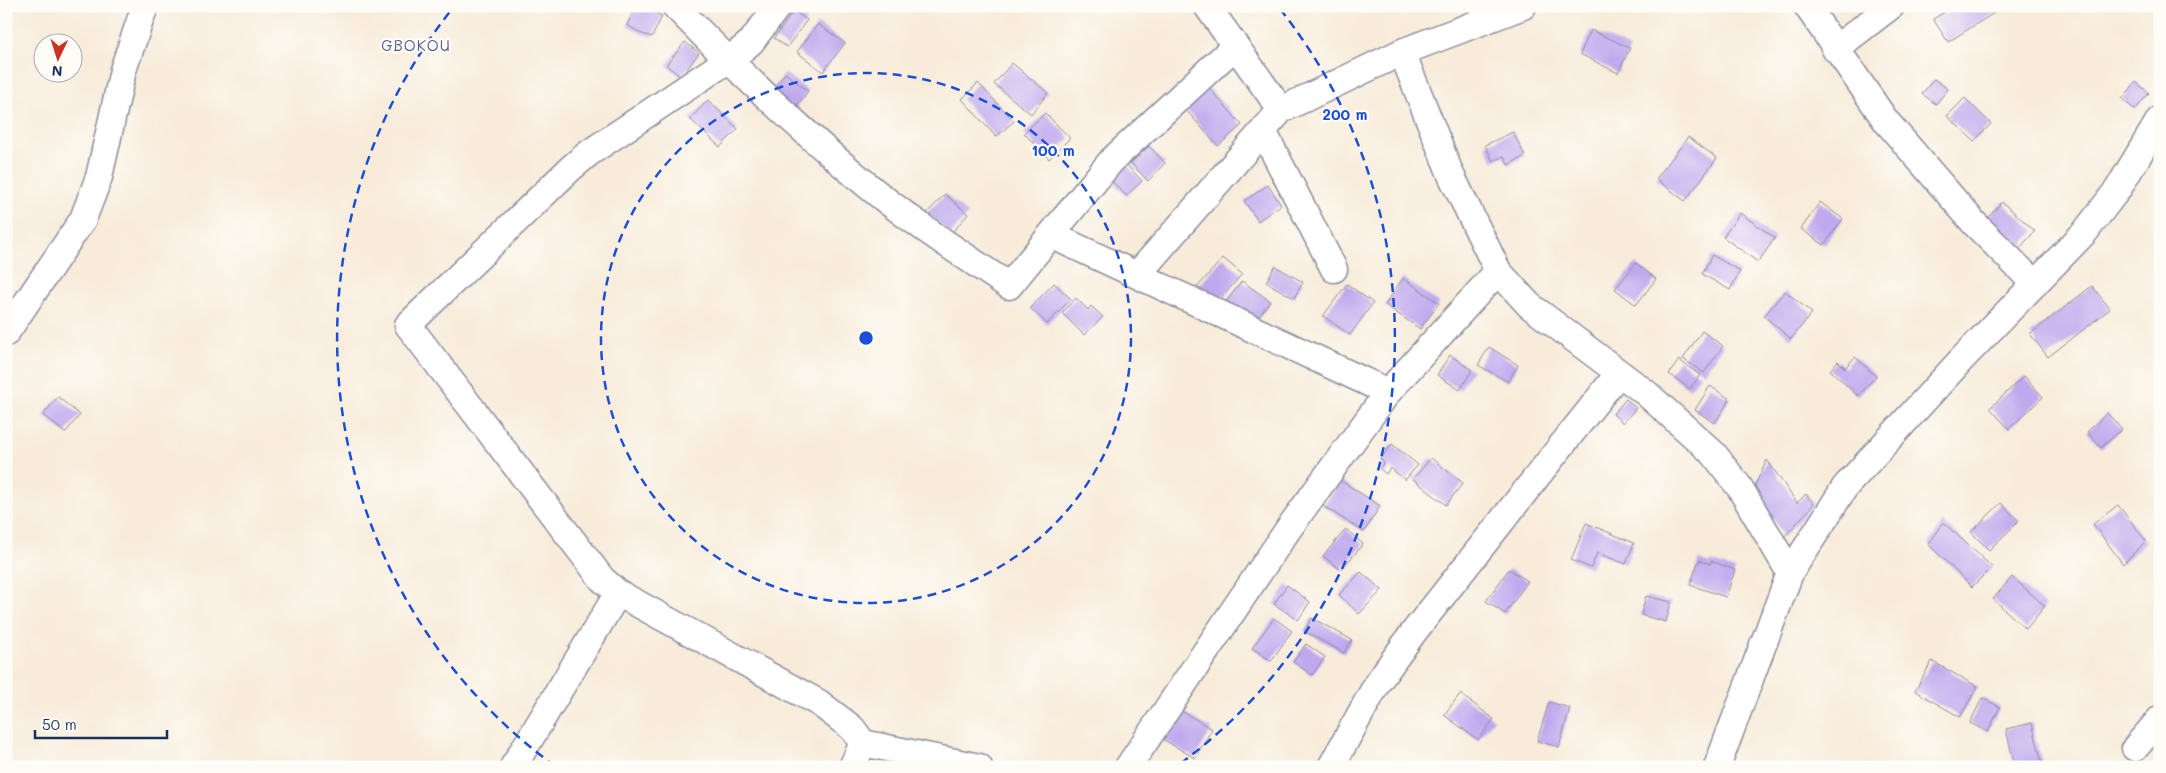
<svg xmlns="http://www.w3.org/2000/svg" width="2166" height="773" font-family="Mali,sans-serif">
<style>
.building{fill:#bfa9ee}
.lines{fill:none;stroke-linecap:round;stroke-linejoin:round}
.minor-casing{stroke:#8a8d9c;stroke-width:29}
.minor{stroke:#fff;stroke-width:26}
.ring{fill:none;stroke:#1d4ed8;stroke-width:2.5;stroke-dasharray:9 6}
.labels{text-anchor:middle;dominant-baseline:central;stroke-width:4.5;stroke-linejoin:round;paint-order:stroke}
.quarter-label{font-size:15px;letter-spacing:1px;fill:#545a90;stroke:#fdfcf7}
.centre{fill:#1d4ed8;stroke:#fdfcf7;stroke-width:2.5}
.ring-label{font-size:15px;text-anchor:middle;font-weight:bold;fill:#1d4ed8;stroke:#fdfcf7;stroke-width:4.5;stroke-linejoin:round;paint-order:stroke}
</style>
<rect width="100%" height="100%" fill="#fdfcf7"/>
<filter id="ink" filterUnits="userSpaceOnUse"><feTurbulence type="fractalNoise" baseFrequency=".02" numOctaves="2"/><feDisplacementMap in="SourceGraphic" scale="10" xChannelSelector="R" yChannelSelector="G"/><feConvolveMatrix kernelMatrix="1 2 1 2 8 2 1 2 1" color-interpolation-filters="sRGB"/></filter>
<filter id="wash" filterUnits="userSpaceOnUse"><feTurbulence type="fractalNoise" baseFrequency=".0096" numOctaves="4" result="noise"/><feDisplacementMap in="SourceGraphic" scale="20" xChannelSelector="R" yChannelSelector="G"/><feGaussianBlur stdDeviation="1.12" result="paint"/><feColorMatrix in="noise" values="0 0 0 0 0 0 0 0 0 0 0 0 0 0 0 0 0 1.4 0 .05"/><feComposite in="paint" operator="in"/></filter>
<g filter="url(#wash)">
<rect width="100%" height="100%" fill="#f8ebd9"/>
<g id="blocks">
<path class="building" d="M636,6H641L662,16L652,37L642,34L627,25Z
M1954,6H2005L1948,42L1933,19Z
M794,11L807,20L787,47L774,38Z
M818,24L845,43L823,72L797,52Z
M1591,30L1630,48L1618,73L1580,54Z
M685,42L699,53L681,77L666,65Z
M1012,63L1048,93L1031,114L994,84Z
M785,73L808,91L794,110L770,93Z
M1934,79L1948,89L1936,104L1922,94Z
M2136,82L2149,93L2135,110L2122,99Z
M978,83L1014,121L996,137L962,99Z
M1209,88L1242,125L1218,146L1185,109Z
M1965,98L1991,124L1974,141L1947,116Z
M708,100L738,129L720,147L690,119Z
M1045,113L1070,138L1049,159L1024,133Z
M1513,132L1525,156L1508,165L1504,156L1493,161L1485,145Z
M1688,137L1717,158L1685,201L1656,179Z
M1149,146L1165,163L1148,181L1131,163Z
M1125,163L1142,181L1126,196L1109,178Z
M1268,185L1281,205L1258,221L1244,201Z
M945,194L968,214L951,234L927,213Z
M1820,202L1843,219L1824,245L1801,229Z
M2002,202L2035,231L2017,251L1984,222Z
M1740,213L1775,238L1758,262L1723,237Z
M1712,255L1740,271L1730,290L1702,274Z
M1223,258L1242,274L1213,308L1194,291Z
M1636,263L1656,279L1636,305L1615,289Z
M1275,266L1303,282L1294,298L1266,282Z
M1403,278L1439,303L1420,329L1385,305Z
M1242,281L1270,301L1254,324L1225,303Z
M1054,283L1071,299L1047,324L1030,308Z
M1347,284L1373,303L1350,335L1323,316Z
M2092,286L2110,309L2048,357L2030,334Z
M1785,291L1812,313L1791,339L1764,316Z
M1076,298L1088,310L1091,306L1103,317L1084,335L1062,313Z
M1702,331L1723,346L1704,373L1683,359Z
M1489,347L1518,365L1508,382L1478,365Z
M1450,355L1472,370L1460,390L1437,375Z
M1855,357L1876,376L1858,396L1830,370L1838,361L1845,368Z
M1679,360L1700,375L1690,389L1669,374Z
M2024,376L2043,397L2009,429L1990,408Z
M1710,386L1730,399L1715,423L1695,410Z
M58,397L80,415L65,433L43,415Z
M1626,399L1636,408L1623,423L1613,414Z
M2107,413L2122,429L2101,448L2087,432Z
M1392,444L1418,465L1405,480L1390,468L1386,474L1379,468L1384,463L1380,459Z
M1431,458L1463,483L1446,505L1413,479Z
M1767,460L1797,503L1806,494L1814,504L1784,537L1754,487Z
M1340,480L1380,506L1364,532L1323,506Z
M2001,503L2019,521L1989,550L1971,532Z
M2118,505L2146,541L2123,564L2093,524Z
M1943,522L1992,567L1972,587L1928,544Z
M1586,523L1634,543L1626,564L1597,553L1591,568L1571,560Z
M1346,529L1363,544L1341,570L1323,556Z
M1699,560L1710,564L1711,561L1735,570L1726,597L1690,585Z
M1509,569L1528,581L1505,614L1486,601Z
M1361,572L1382,590L1359,614L1339,595Z
M2012,577L2045,606L2026,629L1993,599Z
M1287,585L1310,602L1298,620L1274,604Z
M1646,596L1671,602L1666,622L1641,615Z
M1274,618L1292,631L1271,661L1252,648Z
M1312,618L1352,640L1344,653L1304,631Z
M1306,644L1325,657L1312,675L1293,662Z
M1932,661L1978,687L1960,717L1915,691Z
M1460,694L1494,719L1478,740L1444,715Z
M1982,698L2000,707L1988,732L1970,723Z
M1549,702L1570,708L1559,747L1537,741Z
M1175,707L1212,729L1195,758L1157,736Z
M2032,723L2043,767H2015L2006,729Z"/>
</g>
</g>
<g filter="url(#ink)">
<use href="#blocks" fill-opacity="0" stroke="#8a8d9c" stroke-width="1"/>
<g class="lines">
<g class="minor-casing">
<path id="minor" d="M675,6C734,67 796,126 861,180C907,219 959,252 1009,286L1112,160L1235,46
M1207,6L1281,110
M1807,6L1886,121L1974,223L2035,284
M1835,49L1891,6
M1402,52L1451,175L1498,271L1529,305L1646,393L1714,454L1740,488L1790,573
M1263,131L1334,269
M1051,235L1388,392
M1137,275L1281,110L1402,52L1523,6
M6,333L83,219L99,177L123,70L145,6
M618,593L602,579L408,325L571,168L589,153L734,56L751,42L778,6
M2135,748L2160,719
M513,767L618,593L819,703L852,728L863,743
M852,767L863,743L979,767
M1128,767L1289,528L1388,392L1498,271
M1331,767L1378,682L1413,633L1619,373
M1717,767L1790,573L1845,487L1962,359L2085,232L2118,189L2160,119"/>
</g>
<use href="#minor" class="minor"/>
</g>
</g>
<g class="ring">
<circle cx="866" cy="338" r="265"/>
<path d="M555 766A529 529 0 0 1 452 9M1280 9A529 529 0 0 1 1177 766"/>
</g>
<g class="labels">
<g class="quarter-label">
<text x="416" y="45">GBOKOU</text>
</g>
</g>
<circle cx="866" cy="338" r="8" class="centre"/>
<g class="ring-label">
<text x="1345" y="120">200 m</text>
<text x="1053" y="156">100 m</text>
</g>
<rect width="2166" height="773" fill="none" stroke="#fdfcf7" stroke-width="25"/>
<g transform="translate(58 58) rotate(184)"><circle r="24" fill="#fdfcf7" stroke="#a3aaba"/>
<path d="M0-4L9 19L0 12L-9 19Z" fill="#c8321e"/>
<text y="-8" font-size="14" font-weight="bold" text-anchor="middle" fill="#1b2f5e">N</text>
</g>
<path d="M35 730v8h132v-8" fill="none" stroke="#1b2f5e" stroke-width="2.5"/>
<text x="42" y="730" font-size="15" fill="#1b2f5e" stroke="#fdfcf7" stroke-width="4" paint-order="stroke">50 m</text>
</svg>
